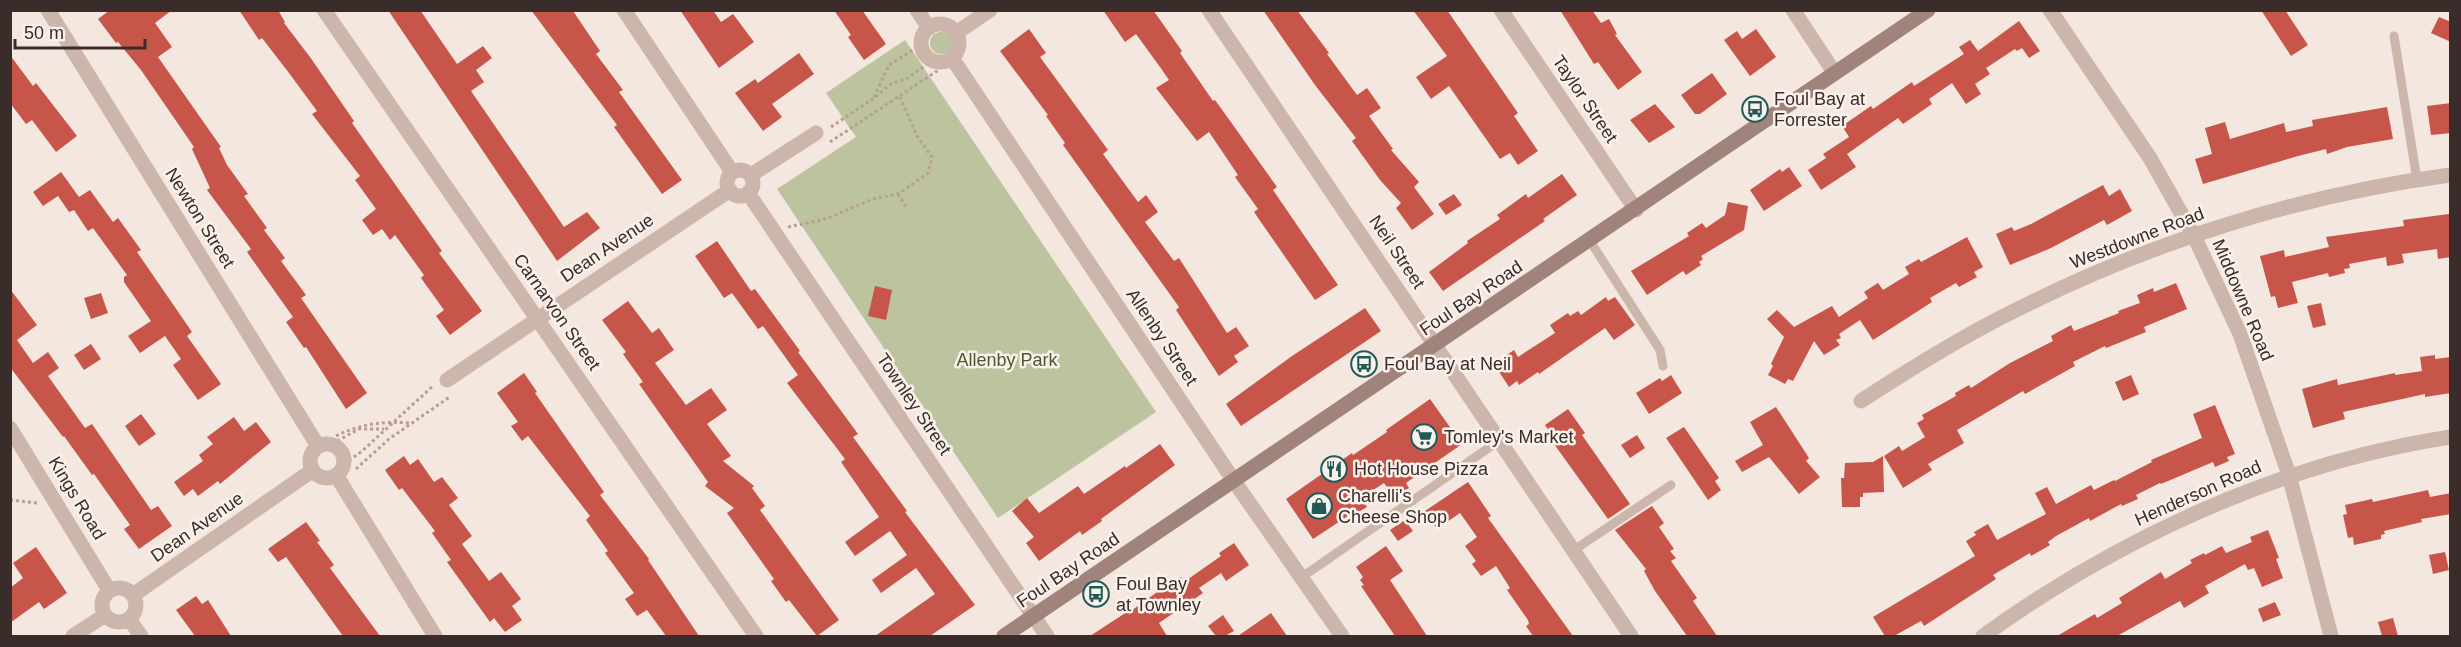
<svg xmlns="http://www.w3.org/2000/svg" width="2461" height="647" font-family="Arial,sans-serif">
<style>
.green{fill:#bcc39e}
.building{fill:#c75549}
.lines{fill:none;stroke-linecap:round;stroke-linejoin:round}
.path{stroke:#b89e94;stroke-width:3;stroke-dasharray:3 3;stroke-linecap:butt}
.service{stroke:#ccb5aa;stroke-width:9}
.minor{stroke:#ccb5aa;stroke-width:15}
.secondary{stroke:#a0837b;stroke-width:15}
.labels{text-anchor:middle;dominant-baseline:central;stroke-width:5;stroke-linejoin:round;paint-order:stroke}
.street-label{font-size:18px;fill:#392c2a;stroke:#faf1eb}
.poi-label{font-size:18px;fill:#392c2a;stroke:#faf1eb;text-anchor:start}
.park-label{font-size:18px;fill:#4e582d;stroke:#faf1eb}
</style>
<rect width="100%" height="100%" fill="#f3e7df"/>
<path class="green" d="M930 43a11 11 0 1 1 22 0a11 11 0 1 1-22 0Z
M905,40L1156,412L998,518L777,189L856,137L826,93Z"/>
<path class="building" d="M110,10H172L155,23L172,47L158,57L221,147L219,148L227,165L248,194L244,196L267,228L264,230L285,258L281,261L306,295L301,298L367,393L346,409L306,347L304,348L286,322L293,317L247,252L251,249L207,190L210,188L192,149L194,147L141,70L118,42L116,43L98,19Z
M239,10H278L285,22L284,23L310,57L354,121L352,123L442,251L439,253L482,311L450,335L436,316L444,310L421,278L424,275L395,235L390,240L382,229L373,235L362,220L376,209L355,180L360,176L312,114L317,111L289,73L262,38L259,40Z
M388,10H420L457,64L483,46L492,58L476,70L484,82L471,91L564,227L587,212L600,228L557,261Z
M531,10L573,11L600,51L596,54L623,90L619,92L682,180L662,194L614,127L617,125Z
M680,10H713L721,22L733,14L754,42L719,68Z
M834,10H862L886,44L864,60L848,37L851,35Z
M1103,10H1153L1182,51L1180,53L1213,101L1215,100L1233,125L1277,187L1273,190L1338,285L1315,300L1254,212L1258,209L1235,177L1238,175L1209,132L1197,141L1156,88L1169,80L1160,67L1136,34L1125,42Z
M1263,10H1297L1329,53L1327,54L1357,95L1367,88L1381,108L1369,116L1393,149L1391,150L1419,182L1414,187L1434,214L1412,230L1396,208L1401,203L1380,180L1352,141L1356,138L1315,85Z
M1413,10H1447L1518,113L1514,116L1538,151L1518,165L1510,153L1500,159L1449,86L1431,99L1416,77L1447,56Z
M1560,10H1592L1601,23L1609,19L1617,34L1615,35L1642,72L1618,90L1598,62L1594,64Z
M2261,10H2285L2308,45L2291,56Z
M2439,17L2451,22V42L2431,33Z
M2019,21L2040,51L2029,58L2022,48L2017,51L2015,49L1986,68L1990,74L1975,84L1981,94L1966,104L1952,83L1929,99L1932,104L1903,124L1898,118L1847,154L1856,167L1821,190L1808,170L1826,158L1823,154L1849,137L1842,126L1871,106L1873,109L1912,82L1914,86L1964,54L1959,47L1970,40L1978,51Z
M1029,29L1046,53L1040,57L1108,150L1103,154L1138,202L1146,195L1158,212L1145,222L1174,261L1179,258L1227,333L1236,327L1249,346L1234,356L1238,362L1219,376L1176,310L1179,307L1063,145L1065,143L1046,116L1048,115L1000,51Z
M1756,29L1776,57L1750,76L1724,40L1737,31L1742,39Z
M799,53L814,74L772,104L782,117L763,131L735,93L755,79L758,83Z
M10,55L33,86L36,83L77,136L56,152L32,120L26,124L10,103Z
M1712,73L1727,94L1700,114H1695L1681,95Z
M2451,103V133L2431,135L2427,106Z
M1655,104L1675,127L1649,143L1630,120Z
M2387,107L2393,139L2347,147L2327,154L2326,149L2298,156L2203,184L2195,159L2212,154L2205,128L2225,122L2230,139L2284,123L2286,132L2313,126L2312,120Z
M1789,167L1802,186L1764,211L1750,190L1780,169L1782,172Z
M61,172L79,197L90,190L113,222L118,218L141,250L137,252L192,332L187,336L221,384L198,400L173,365L181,359L165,336L140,353L128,336L151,321L124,282V277L127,275L93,228L88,231L74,210L69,212L58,196L43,206L33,192Z
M1562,174L1577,195L1543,219L1545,221L1443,291L1429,272L1468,243L1467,241L1500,219L1497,215L1526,194L1528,198Z
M2103,185L2109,196L2120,189L2132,211L2107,225L2104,220L2051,248L2010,265L1996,234L2012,227L2014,231L2031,224Z
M1454,194L1462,205L1446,215L1438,204Z
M1728,202L1748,206L1744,230L1701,256L1703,259L1699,262L1701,265L1686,275L1683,271L1647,295L1631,271L1689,236L1687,233L1702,223L1706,228L1725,215Z
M2449,214L2451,257L2438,259L2437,249L2402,254L2404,263L2387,266L2386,257L2349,264L2350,268L2344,269L2345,273L2329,277L2328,273L2292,282L2298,303L2278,308L2275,296L2271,297L2260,256L2284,250L2285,257L2329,247L2326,237L2404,226L2403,220Z
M1967,237L1983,267L1974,272L1977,277L1959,287L1956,283L1930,298L1932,302L1873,340L1860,320L1839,334L1841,338L1836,340L1840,345L1824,355L1814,341L1793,381L1788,379L1785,384L1768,375L1773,366L1771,364L1784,337L1767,319L1777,310L1794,327L1832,306L1839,317L1868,298L1864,292L1878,283L1883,290L1909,274L1905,267L1919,259L1921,262Z
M717,241L751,291L755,289L800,351L798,352L858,434L853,437L907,511L905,512L975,605L930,636H875L935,594L916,568L881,593L872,580L907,555L890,531L855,556L845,542L879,517L841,462L845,459L787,383L798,375L763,326L758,329L732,293L724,298L695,256Z
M2176,283L2187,309L2144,327L2146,332L2106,348L2105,346L2073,362L2075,366L2025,394L2023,391L1957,430L1964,443L1928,464L1932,470L1903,488L1884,456L1899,446L1902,451L1925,437L1917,423L1924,419L1922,415L1956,396L1955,393L1969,385L1971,388L2010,363L2053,341L2051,336L2071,325L2074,331L2119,313L2118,311L2140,303L2137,295L2153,288L2154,292Z
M875,286L892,290L886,320L868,316Z
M10,289L37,325L17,340L33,363L48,352L59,368L48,376L85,428L92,424L151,510L158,506L172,526L139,549L124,529L130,525L94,474L92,475L64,436L63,437L10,367Z
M101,293L108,313L91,319L84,298Z
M1606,297L1608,301L1615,297L1635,325L1614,340L1605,328L1539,374L1538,372L1519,385L1517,381L1509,387L1494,364L1514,350L1518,357L1555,333L1550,325L1568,313L1570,316L1578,311L1581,315Z
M628,301L652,333L659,328L674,350L655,363L686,405L711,388L727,410L707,424L731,456L723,461L754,486L752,488L765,506L760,510L839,620L817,636L789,600L786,602L771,581L774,579L727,513L734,508L705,486L708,482L639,384L643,382L623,354L626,352L602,320Z
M2321,303L2326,325L2313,328L2307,306Z
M1365,308L1381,331L1241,426L1226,404L1292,356Z
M91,344L101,359L84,370L74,355Z
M2435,355V359L2451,357V393L2425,397V394L2343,412L2345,419L2313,428L2302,389L2337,379L2338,385L2395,373V375L2422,371L2420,357Z
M524,373L537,392L535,393L604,492L600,495L649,559L648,560L699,636H666L647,610L637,616L625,599L634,593L605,553L608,551L586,520L590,516L528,436L522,441L511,426L518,422L497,393Z
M1671,375L1682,393L1649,414L1636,393L1660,378L1662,381Z
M2131,375L2139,394L2123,401L2115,382Z
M1430,399L1462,444L1406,483L1409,488L1395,498L1384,483L1361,498L1367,507L1355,514L1354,512L1313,539L1286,499L1352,453L1353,455L1387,432L1386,430Z
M2215,405L2235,454L2227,457L2229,461L2215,467L2213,462L2161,484L2160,483L2136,495L2138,499L2122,506L2121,504L2090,521L2089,518L2056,536L2048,542L2050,545L2031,556L2030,553L1993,575L1996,579L1924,626L1921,621L1894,636H1885L1873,617L1975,556L1966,541L1976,535L1974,532L1988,524L1997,540L2046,514L2035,493L2047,487L2056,504L2091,485L2094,490L2114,480L2115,481L2152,462L2151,460L2202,438L2193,414Z
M1776,407L1809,458L1806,461L1820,477L1799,494L1769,457L1742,472L1735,461L1763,445L1750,422Z
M1568,409L1585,433L1582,435L1630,504L1608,519L1549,437L1552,435L1545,425Z
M141,414L156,434L139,446L125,426Z
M234,417L244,431L256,422L271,442L220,484L218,481L198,496L193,489L184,496L174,482L203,461L199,455L213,444L207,437Z
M1684,427L1719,478L1715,481L1721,490L1708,500L1666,438Z
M1637,435L1645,448L1630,458L1621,445Z
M1160,444L1175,465L1101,519L1102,521L1082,535L1080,531L1039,561L1026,543L1034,537L1012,511L1027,498L1039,513L1078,486L1084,494L1125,466L1126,468Z
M404,456L410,465L418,459L434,482L442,477L458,498L449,505L472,536L462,544L489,581L501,572L521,599L512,606L522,620L505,632L494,618L490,622L447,562L451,560L432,533L435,531L402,488L399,490L385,470Z
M1883,456L1884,492L1863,493V497H1860V507H1842L1841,478H1844L1845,463L1873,462Z
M1468,482L1491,516L1488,518L1573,636H1533L1526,626L1529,624L1528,620L1507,590L1510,588L1496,566L1481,576L1472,564L1476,561L1465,546L1477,537L1460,513L1437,529L1425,511Z
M2428,490L2430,497L2451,493V514L2421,519L2422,522L2384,531L2385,534L2381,535V539L2354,545L2353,537L2348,538L2343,515L2347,514L2345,505L2372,499L2373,502Z
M1652,506L1664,523L1659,527L1674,549L1670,551L1676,558L1671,561L1697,598L1693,601L1717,636H1687L1655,591L1644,571L1646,569L1615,530Z
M1405,520L1413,531L1398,541L1390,530Z
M306,522L320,541L317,542L334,565L330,568L380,636H343L286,557L278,562L268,549Z
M2268,530L2279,558L2276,559L2283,578L2262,587L2254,568L2248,570L2245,564L2205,586L2209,593L2184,608L2180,601L2117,636H2057L2095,614L2097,618L2122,603L2119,598L2161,572L2165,579L2192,563L2190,560L2204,553L2205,555L2222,546L2226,553L2252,542L2250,537Z
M1234,543L1249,565L1226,581L1221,573L1199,588L1203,593L1159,623L1167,636H1090L1130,610L1131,611L1171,582L1172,583L1181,577L1184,582L1221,556L1219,553Z
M1386,546L1403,571L1390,580L1427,636H1395L1361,586L1364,585L1360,580L1363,577L1356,567Z
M36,547L67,593L44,609L39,602L10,623V588L23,578L13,563Z
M2445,552L2449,570L2433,574L2429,555Z
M196,596L202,604L208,600L231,636H195L176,610Z
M2275,602L2281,615L2263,622L2258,609Z
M1271,613L1287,636H1238Z
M1223,615L1234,631L1225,636H1216L1208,626Z
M2393,618L2398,636H2382L2378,622Z"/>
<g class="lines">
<path class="path" d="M874,97L889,65L921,45
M831,127L874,98L892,83L906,79L932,61
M830,142L940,69
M898,194L907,208
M788,227L826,219L873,199L898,194L928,173L932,157L917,136L899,95
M336,436C360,424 383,421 409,423
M332,444L359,429H384
M344,464L361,452L434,385
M356,469L389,439L451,396
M10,500L37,503"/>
<path class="service" d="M2394,36L2417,180
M1590,241L1660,350L1663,366
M1574,550L1671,485
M1302,577L1500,440"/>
<path class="minor" d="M48,10L318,446
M324,10L756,636
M624,10L732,172
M917,10L929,28
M1209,10L1631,636
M1501,10L1636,210
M1793,10L1834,72
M2050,10L2150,158L2194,236L2240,334L2289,475L2331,636
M921 43a19 19 0 1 1 38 0a19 19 0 1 1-38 0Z
M956,33L990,10
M952,58L1234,481L1342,636
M727 183a13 13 0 1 1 26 0a13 13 0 1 1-26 0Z
M751,175L816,133
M748,193L1047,636
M447,380L730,190
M1861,401C1910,369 1961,337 2014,311C2150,242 2300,195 2450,175
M10,428L109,590
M310 461a17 17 0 1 1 34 0a17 17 0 1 1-34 0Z
M336,475L435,636
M102 605a17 17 0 1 1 34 0a17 17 0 1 1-34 0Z
M133,595L313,470
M129,619L141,636
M73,636L105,615
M1983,636C2121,537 2281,463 2450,437"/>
<path class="secondary" d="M1004,636L1928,10"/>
</g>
<defs>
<g id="bus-ring" transform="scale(1.35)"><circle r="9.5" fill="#faf1eb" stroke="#1e5b57" stroke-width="1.5"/><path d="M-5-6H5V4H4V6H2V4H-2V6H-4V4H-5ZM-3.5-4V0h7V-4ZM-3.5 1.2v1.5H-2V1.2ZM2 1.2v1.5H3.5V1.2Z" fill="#1e5b57"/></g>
<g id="supermarket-ring" transform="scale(1.35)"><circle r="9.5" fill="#faf1eb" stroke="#1e5b57" stroke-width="1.5"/><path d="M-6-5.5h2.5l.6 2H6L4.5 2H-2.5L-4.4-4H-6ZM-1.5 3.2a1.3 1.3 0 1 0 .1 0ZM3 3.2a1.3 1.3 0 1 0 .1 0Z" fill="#1e5b57"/></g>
<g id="restaurant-ring" transform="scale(1.35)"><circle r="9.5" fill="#faf1eb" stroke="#1e5b57" stroke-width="1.5"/><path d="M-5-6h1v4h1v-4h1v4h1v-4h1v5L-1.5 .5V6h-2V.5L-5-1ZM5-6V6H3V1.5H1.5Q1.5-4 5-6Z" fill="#1e5b57"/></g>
<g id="shop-ring" transform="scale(1.35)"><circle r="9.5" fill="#faf1eb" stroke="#1e5b57" stroke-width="1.5"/><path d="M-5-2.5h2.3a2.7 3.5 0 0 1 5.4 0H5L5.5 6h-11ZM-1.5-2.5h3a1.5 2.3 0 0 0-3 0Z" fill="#1e5b57"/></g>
</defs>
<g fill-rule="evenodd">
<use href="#bus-ring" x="1755" y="109"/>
<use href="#bus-ring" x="1364" y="364"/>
<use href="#supermarket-ring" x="1424" y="437"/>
<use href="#restaurant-ring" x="1334" y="469"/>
<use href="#shop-ring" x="1319" y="506"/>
<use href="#bus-ring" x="1096" y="594"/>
</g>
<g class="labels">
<g class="street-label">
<text transform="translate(1585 99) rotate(56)">Taylor Street</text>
<text transform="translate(200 218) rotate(58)">Newton Street</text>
<text transform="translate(2137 238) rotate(-21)">Westdowne Road</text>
<text transform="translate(607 248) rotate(-34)">Dean Avenue</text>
<text transform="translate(1397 252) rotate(56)">Neil Street</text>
<text transform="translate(1471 298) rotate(-34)">Foul Bay Road</text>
<text transform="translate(2243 300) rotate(67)">Middowne Road</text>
<text transform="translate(557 312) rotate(55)">Carnarvon Street</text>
<text transform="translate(1162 337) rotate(56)">Allenby Street</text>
<text transform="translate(914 404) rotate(56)">Townley Street</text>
<text transform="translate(2198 493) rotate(-24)">Henderson Road</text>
<text transform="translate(77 498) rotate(59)">Kings Road</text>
<text transform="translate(197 527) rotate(-35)">Dean Avenue</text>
<text transform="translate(1068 570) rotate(-34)">Foul Bay Road</text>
</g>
<g class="poi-label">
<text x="1774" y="99">Foul Bay at<tspan x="1774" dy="21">Forrester</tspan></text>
<text x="1384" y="364">Foul Bay at Neil</text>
<text x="1444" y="437">Tomley's Market</text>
<text x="1354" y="469">Hot House Pizza</text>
<text x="1338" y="496">Charelli's<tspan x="1338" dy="21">Cheese Shop</tspan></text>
<text x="1116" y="584">Foul Bay<tspan x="1116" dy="21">at Townley</tspan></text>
</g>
<g class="park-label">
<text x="1007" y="360">Allenby Park</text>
</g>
</g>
<rect width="2461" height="647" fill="none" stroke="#392c2a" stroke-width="24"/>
<path d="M15 39v9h130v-9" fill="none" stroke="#392c2a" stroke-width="3"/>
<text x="24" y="39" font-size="18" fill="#392c2a" stroke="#faf1eb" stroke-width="4.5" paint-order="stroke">50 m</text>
</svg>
